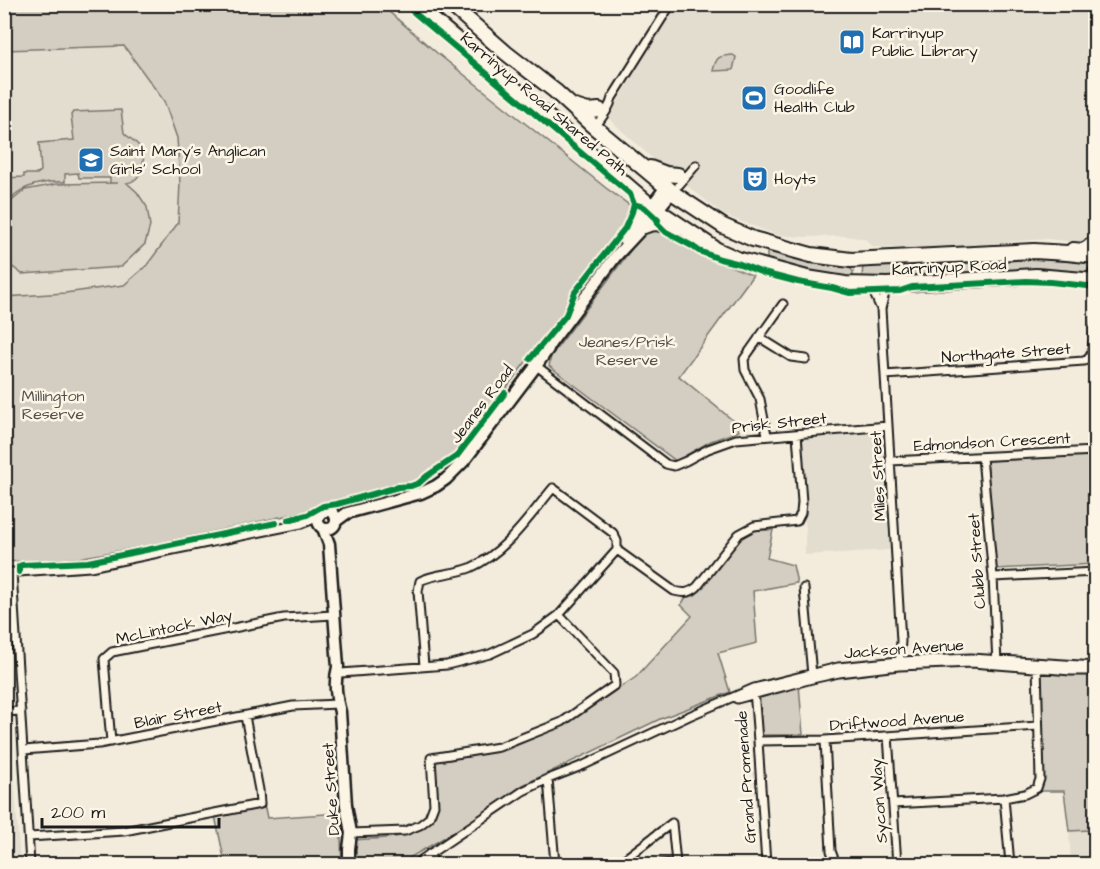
<svg xmlns="http://www.w3.org/2000/svg" width="1100" height="869" font-family="'Architects Daughter',sans-serif">
<style>
.built{fill:#e3ddcf}
.green{fill:#d3cec1;stroke:#78756e;stroke-width:1.5}
.lines{fill:none;stroke-linecap:round;stroke-linejoin:round}
.street-casing{stroke:#1c1c1c;stroke-width:11}
.secondary-casing{stroke:#1c1c1c;stroke-width:15}
.highway-casing{stroke:#1c1c1c;stroke-width:18}
.street{stroke:#fcf5e5;stroke-width:7}
.secondary{stroke:#fcf5e5;stroke-width:10}
.highway{stroke:#fcf5e5;stroke-width:14}
.cycleway-casing{stroke:#fcf5e5;stroke-width:10}
.cycleway{stroke:#00873e;stroke-width:6}
.labels{text-anchor:middle;dominant-baseline:central;stroke-width:5;stroke-linejoin:round;paint-order:stroke}
.poi-label{font-size:16px;fill:#1c1c1c;stroke:#fcf5e5;text-anchor:start}
.street-label{font-size:16px;fill:#1c1c1c;stroke:#fcf5e5}
.park-label{font-size:16px;fill:#53514e;stroke:#fcf5e5}
</style>
<rect width="100%" height="100%" fill="#f3ecdd"/>
<filter id="ink" filterUnits="userSpaceOnUse"><feTurbulence type="fractalNoise" baseFrequency=".0167" numOctaves="2"/><feDisplacementMap in="SourceGraphic" scale="12" xChannelSelector="R" yChannelSelector="G"/><feConvolveMatrix kernelMatrix="1 2 1 2 8 2 1 2 1" color-interpolation-filters="sRGB"/></filter>
<g filter="url(#ink)">
<path class="built" d="M675,5H1095V235L1084,241L1074,242L1048,239L1020,241L938,250L873,247L865,239L846,236L803,237L777,235L724,215L651,157L608,118Z
M124,46L164,101L177,138L180,183L178,223L147,265L124,285L65,293L5,297V50Z
M879,433L882,439L890,550L805,555V539L806,528L804,518L805,505L800,439Z
M4,720H10L20,864H5Z
M1089,820H1095V864H1071L1069,831L1089,830Z"/>
<path class="green" d="M5,5H381L437,53L606,188L632,207L610,247L553,326L454,457L438,473L417,483L350,502L140,547L78,558L5,562V297L65,293L124,285L147,265L178,223L180,183L177,138L164,101L124,46L5,50Z
M733,55L736,57L733,70L713,71C716,56 719,56 733,55Z
M121,110L124,133C129,138 135,141 139,146C148,159 142,181 127,183L137,192L147,207L150,226L145,244L121,267L22,274L10,265L5,256V210L8,204L25,190L57,184L118,183H110V178H79L78,173L65,174V182C43,181 19,186 5,205V178L24,177V174H37L41,171L39,143L74,140L71,115L73,112Z
M651,223L700,254L753,275L679,376L736,423L739,431L711,441L676,461L549,366L551,356Z
M772,250L797,258L848,267L853,271V277L847,280L770,263L767,258V253Z
M1035,259L1092,263L1088,273L1078,275L961,274L957,264Z
M949,264L956,277L860,282L862,277L863,265Z
M1090,455L1095,456V564L995,569L987,461Z
M754,530H773L767,558L793,565L797,583L753,591L757,643L718,653L730,692L660,719L523,785L459,829L399,864H354L352,840C378,838 428,841 437,810C439,802 436,772 435,762L506,750L564,725L636,677L692,616L681,605L686,597L695,595L736,542Z
M1041,671L1095,675L1096,820H1089L1090,830L1069,831L1064,791H1041L1043,779Z
M799,684L803,735H759L757,695Z
M265,808L267,818L340,813L342,864H192L224,858L215,816Z"/>
<g class="lines">
<g class="street-casing">
<path id="street" d="M592,125L598,123C604,115 610,107 612,98L671,4
M679,185L696,165
M870,285L881,309
M887,285L881,309L901,641L899,666
M759,337L791,357L806,359
M534,364L666,464L674,466L686,461L708,449L736,439L888,426
M885,375L1084,361L1088,359L1092,351L1096,320
M767,435L760,399L745,370L744,359L783,304
M982,457L993,577L997,664
M890,461L1096,451
M617,550L674,591C683,593 689,594 697,587L739,534L754,526L797,521L801,513L802,502L797,434
M12,572L30,864
M4,573L90,567L301,524L319,517
M993,577L1096,572
M804,588L812,675
M424,666L418,591L420,581C433,574 455,574 470,568C505,553 529,517 553,488L613,533L617,541V550
M341,673L447,665L490,654L533,634L559,615L617,550
M754,690L758,741L766,864
M737,699L812,679L839,673L899,666L972,663L1071,671H1096
M4,712L21,711
M888,736L897,864
M825,740L831,851L836,864
M758,741L825,740L1038,726
M111,742L104,659L112,652L284,618L333,615
M24,750L99,744L293,706L338,704
M548,779L555,864
M1004,798L1010,864
M893,804L1004,798L1025,794L1037,788L1040,779L1037,665
M351,833L405,831L420,825L429,818L434,805L431,758L499,747L562,722L615,685L614,673L559,615
M29,837L124,831L260,804L259,790L245,716
M429,854L435,864
M415,864L523,791L548,779L584,765L689,716L754,688L838,667L899,661L971,658L1096,666
M618,864L672,823L676,863L661,864"/>
</g>
<g class="secondary-casing">
<path id="secondary" d="M637,225L666,187
M1092,280L1096,268
M318 520a9 9 0 1 1 18 0a9 9 0 1 1-18 0Z
M336,521L347,513L421,493L436,486L446,479L464,461L536,366L548,349L550,344L616,256L644,226L672,192
M323,528L329,544L338,667C334,681 336,699 340,712L346,805L351,833L349,849V864"/>
</g>
<g class="highway-casing">
<path id="highway" d="M414,4L508,83L651,206L717,250L737,259L807,278L845,284L887,285L1036,276L1096,281
M450,4L506,53L555,91L592,125L676,195L723,226L753,239L811,255L851,260L1034,251L1067,253L1096,256
M575,107L588,111L599,110
M650,168L666,174L678,175
M644,226C658,220 662,225 675,230
M626,239C635,222 643,212 636,193
M1073,250L1084,251L1096,242"/>
</g>
<use href="#street" class="street"/>
<use href="#secondary" class="secondary"/>
<use href="#highway" class="highway"/>
<g class="cycleway-casing">
<path id="cycleway" d="M404,4L630,194L634,204
M634,204L644,207L658,220L657,223L666,232L692,246L699,251L720,259L740,264L763,273L798,282L832,288L850,293L900,291L912,287L1026,281L1051,282L1096,287
M530,359L566,315L575,292L625,228L632,212L634,204
M288,520L307,515L323,506L337,504L398,487L411,486L419,483L427,476L457,456L505,393
M19,572V566L22,565L88,562L276,523"/>
</g>
<use href="#cycleway" class="cycleway"/>
</g>
</g>
<defs>
<g id="library-square" transform="scale(1.35)"><rect x="-9" y="-9" width="18" height="18" rx="4" fill="#1f6fb2" stroke="#fcf5e5"/><path d="M-6-4Q-3-5.5-.7-3.5V5Q-3 3-6 4ZM6-4Q3-5.5 .7-3.5V5Q3 3 6 4Z" fill="#fff"/></g>
<g id="stadium-square" transform="scale(1.35)"><rect x="-9" y="-9" width="18" height="18" rx="4" fill="#1f6fb2" stroke="#fcf5e5"/><path d="M0-5a6.5 5 0 1 0 0 10a6.5 5 0 1 0 0-10ZM-3.5-1.8h7v3.6h-7Z" fill="#fff"/></g>
<g id="school-square" transform="scale(1.35)"><rect x="-9" y="-9" width="18" height="18" rx="4" fill="#1f6fb2" stroke="#fcf5e5"/><path d="M0-5L7-2L0 1L-7-2ZM-4 1L0 2.5L4 1V4Q0 6-4 4Z" fill="#fff"/></g>
<g id="theatre-square" transform="scale(1.35)"><rect x="-9" y="-9" width="18" height="18" rx="4" fill="#1f6fb2" stroke="#fcf5e5"/><path d="M-5-5.5Q0-4 5-5.5V0Q5 5 0 6Q-5 5-5 0ZM-3.3-2.5H-1v1.5H-3.3ZM1-2.5H3.3v1.5H1ZM-2.8 1Q0 5.5 2.8 1Z" fill="#fff"/></g>
</defs>
<g fill-rule="evenodd">
<use href="#library-square" x="852" y="42"/>
<use href="#stadium-square" x="754" y="98"/>
<use href="#school-square" x="91" y="160"/>
<use href="#theatre-square" x="755" y="179"/>
</g>
<g class="labels">
<g class="poi-label">
<text x="872" y="33">Karrinyup<tspan x="872" dy="18">Public Library</tspan></text>
<text x="774" y="89">Goodlife<tspan x="774" dy="18">Health Club</tspan></text>
<text x="110" y="151">Saint Mary's Anglican<tspan x="110" dy="18">Girls' School</tspan></text>
<text x="774" y="179">Hoyts</text>
</g>
<g class="street-label">
<text transform="translate(544 104) rotate(40)">Karrinyup Road Shared Path</text>
<text transform="translate(949 267) rotate(-3)">Karrinyup Road</text>
<text transform="translate(1006 353) rotate(-4)">Northgate Street</text>
<text transform="translate(482 404) rotate(-53)">Jeanes Road</text>
<text transform="translate(779 423) rotate(-6)">Prisk Street</text>
<text transform="translate(992 442) rotate(-3)">Edmondson Crescent</text>
<text transform="translate(878 476) rotate(-93)">Miles Street</text>
<text transform="translate(977 561) rotate(-94)">Clubb Street</text>
<text transform="translate(174 627) rotate(-12)">McLintock Way</text>
<text transform="translate(904 649) rotate(-4)">Jackson Avenue</text>
<text transform="translate(178 715) rotate(-11)">Blair Street</text>
<text transform="translate(897 721) rotate(-4)">Driftwood Avenue</text>
<text transform="translate(746 777) rotate(-94)">Grand Promenade</text>
<text transform="translate(331 789) rotate(-94)">Duke Street</text>
<text transform="translate(879 801) rotate(-94)">Sycon Way</text>
</g>
<g class="park-label">
<text x="627" y="342">Jeanes/Prisk<tspan x="627" dy="18">Reserve</tspan></text>
<text x="53" y="396">Millington<tspan x="53" dy="18">Reserve</tspan></text>
</g>
</g>
<rect width="1100" height="869" fill="none" stroke="#fcf5e5" stroke-width="24"/>
<rect x="12" y="12" width="1076" height="845" fill="none" stroke="#1c1c1c" stroke-width="2" filter="url(#ink)"/>
<path d="M42 818v9h177v-9" fill="none" stroke="#1c1c1c" stroke-width="3"/>
<text x="51" y="818" font-size="18" fill="#1c1c1c" stroke="#fcf5e5" stroke-width="4.5" paint-order="stroke">200 m</text>
</svg>
